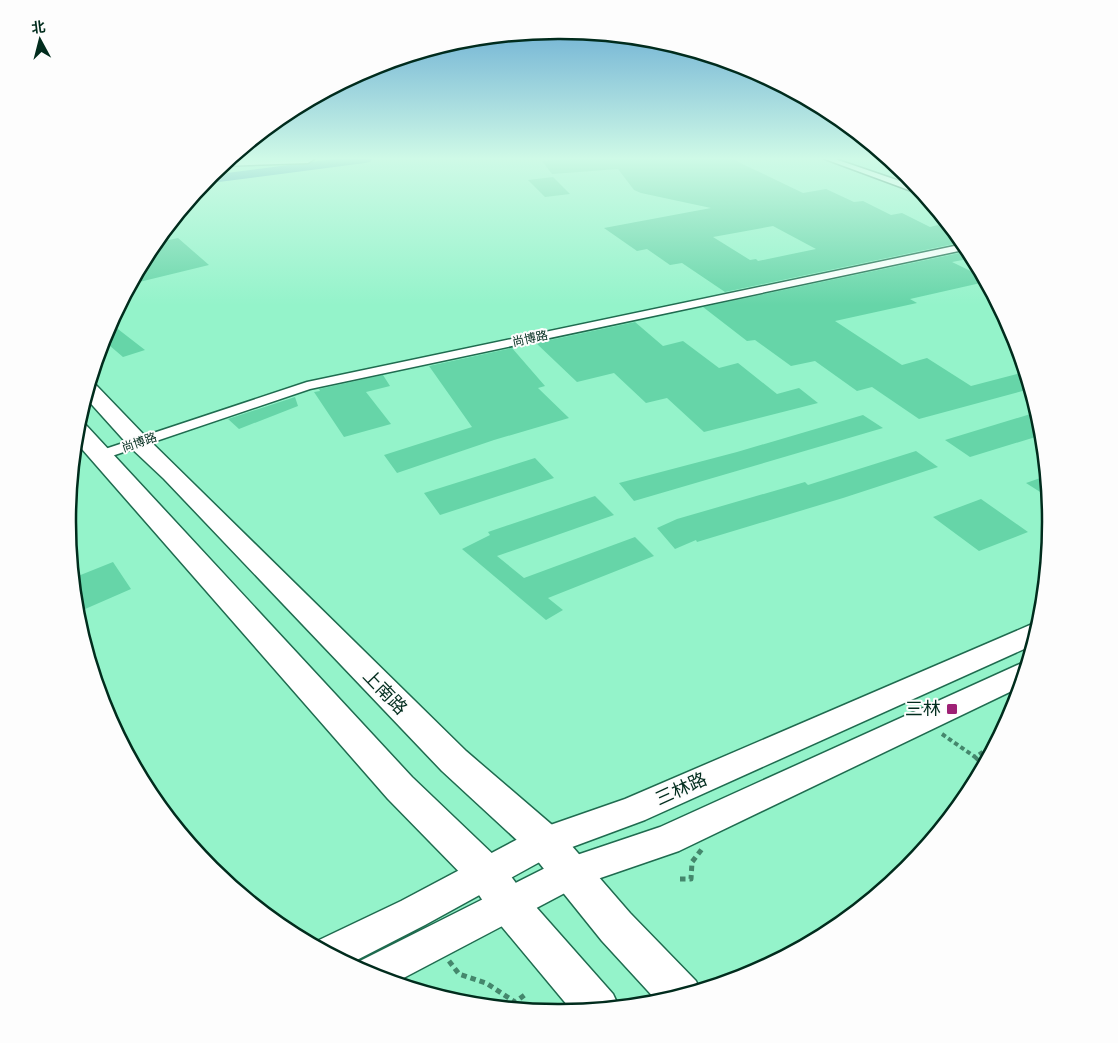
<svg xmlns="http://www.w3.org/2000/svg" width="1118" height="1043" font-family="Montserrat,'Noto Sans SC',sans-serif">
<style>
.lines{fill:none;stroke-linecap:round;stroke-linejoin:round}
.river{fill:#348faf;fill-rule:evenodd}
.building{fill:#66d5a8;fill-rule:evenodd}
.minor-casing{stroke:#1f6b4f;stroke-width:3}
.secondary-casing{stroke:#1f6b4f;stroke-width:3}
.primary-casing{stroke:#1f6b4f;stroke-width:3}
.trunk-casing{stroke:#1f6b4f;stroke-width:3}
.path-far1{stroke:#44876c;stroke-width:4;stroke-dasharray:4.5 3;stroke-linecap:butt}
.path{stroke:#44876c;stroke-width:5;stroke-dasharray:5.5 4;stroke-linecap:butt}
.minor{fill:#fff;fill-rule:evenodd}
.secondary{fill:#fff;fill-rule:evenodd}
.primary{fill:#fff;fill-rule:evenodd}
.trunk{fill:#fff;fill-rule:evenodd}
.poi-dot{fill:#9e2075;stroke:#fdfdfd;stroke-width:2}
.labels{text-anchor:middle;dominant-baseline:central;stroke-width:4;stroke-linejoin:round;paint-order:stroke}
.far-street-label{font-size:12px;fill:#012c1d;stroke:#fdfdfd}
.near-street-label{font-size:18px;fill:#012c1d;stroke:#fdfdfd}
.near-poi-label{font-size:18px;fill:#012c1d;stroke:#fdfdfd;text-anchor:end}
.rim{fill:none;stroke:#012c1d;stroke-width:2.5}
</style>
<rect width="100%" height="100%" fill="#94f3ca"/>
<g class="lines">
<path class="river" d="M334,159H372L370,162L365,163L203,184L211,175Z"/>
</g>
<path class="building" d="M574,159H732L803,193L826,189L854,202L863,201L891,215L902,213L930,227L938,225L955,233L963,242L725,292L682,263L670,265L647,249L637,251L604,228L711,208L641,193L634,190L618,169L552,174L542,161ZM773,226L816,249L758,261L756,259L750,260L713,237Z
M553,177L570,194L545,197L528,180Z
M178,238L209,265L131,284L155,243Z
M969,251L973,258L952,262L983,277L985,282L910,299L917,303L835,321L902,365L927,358L971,386L1025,372L1030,389L919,419L872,387L857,391L815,361L791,366L755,340L747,341L703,307Z
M635,322L663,346L683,341L719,368L738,363L777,394L799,388L818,403L704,432L667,398L646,403L614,373L577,382L536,343Z
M114,326L145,350L123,357L103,340L108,328Z
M512,348L545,386L538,388L569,418L494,440L397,473L384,455L472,427L429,366Z
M383,375L390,386L366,392L391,424L344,437L314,392L320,391L319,389Z
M295,397L298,406L239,429L228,419Z
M1037,412L1042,435L970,457L945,440Z
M863,415L883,428L634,501L619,483L737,452Z
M916,451L938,467L843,498L697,542L696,540L675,549L657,528L677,519L805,482L808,485Z
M535,458L554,478L440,515L424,493Z
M1046,476L1047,484L1048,497L1026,483Z
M595,496L614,515L497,556L524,578L635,537L654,556L548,598L563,610L546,620L462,549L490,535L488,532Z
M981,499L1028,532L979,551L933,517Z
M113,562L131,589L76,613L73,578Z"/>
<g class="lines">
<g class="minor-casing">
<path id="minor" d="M825,159H835L917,187L922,193H917Z
M964,244L968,249L310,389L106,458H96L94,455L96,452L307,382Z"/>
</g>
<g class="secondary-casing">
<path id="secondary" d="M1037,622L1039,623L1033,645L645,820L556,853L425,925L349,964L315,946L317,941L401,901L533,831L625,799Z
M1024,662L1027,663L1020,687L679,851L580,885L394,983L371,975L356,967L358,962L559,861L660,827Z"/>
</g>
<g class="primary-casing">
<path id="primary" d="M229,159H314L308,163L221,166Z
M90,382L95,384L146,437L466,751L558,830L630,913L696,981L700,990L658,1002L602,941L532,854L442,771L164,479L130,447L85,397Z
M78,423L85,424L412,777L499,860L521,890L613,994L619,1007L573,1012L493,916L473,886L388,799L75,441Z"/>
</g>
<g class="trunk-casing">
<path id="trunk" d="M230,159H239L233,163L226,162Z"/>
</g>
<path class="path-far1" d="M942,734L975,757L984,751L990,752
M975,757L983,765"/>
<path class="path" d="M680,879H691L692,862L702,849
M449,961L459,974L486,983L515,1002L526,994"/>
<use href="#minor" class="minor"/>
<use href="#secondary" class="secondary"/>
<use href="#primary" class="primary"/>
<use href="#trunk" class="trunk"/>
</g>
<linearGradient id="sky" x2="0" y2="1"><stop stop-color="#60a5d1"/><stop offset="0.52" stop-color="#cffae7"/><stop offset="1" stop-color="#cffae7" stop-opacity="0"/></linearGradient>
<rect width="1118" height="305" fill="url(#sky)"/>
<rect class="poi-dot" x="946" y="703" width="12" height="12" rx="2.5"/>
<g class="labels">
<g class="far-street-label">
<text transform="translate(530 338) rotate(-12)">尚博路</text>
<text transform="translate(139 442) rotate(-19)">尚博路</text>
</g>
<g class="near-street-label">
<text transform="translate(385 692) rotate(46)">上南路</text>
<text transform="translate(681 789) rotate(-24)">三林路</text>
</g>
<g class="near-poi-label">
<text x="941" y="709">三林</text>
</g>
</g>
<path d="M0 0H1118V1043H0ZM558 39H560A482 482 0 0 1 1042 521V522A482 482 0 0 1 560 1004H558A482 482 0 0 1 76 522V521A482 482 0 0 1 558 39Z" fill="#fdfdfd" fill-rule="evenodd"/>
<path class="rim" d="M558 39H560A482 482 0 0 1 1042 521V522A482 482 0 0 1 560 1004H558A482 482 0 0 1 76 522V521A482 482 0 0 1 558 39Z"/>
<g transform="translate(40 40) rotate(353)" stroke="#fdfdfd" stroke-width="4" paint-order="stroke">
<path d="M0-4L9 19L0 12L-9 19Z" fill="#012c1d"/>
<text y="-8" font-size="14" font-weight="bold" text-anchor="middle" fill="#012c1d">北</text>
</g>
</svg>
